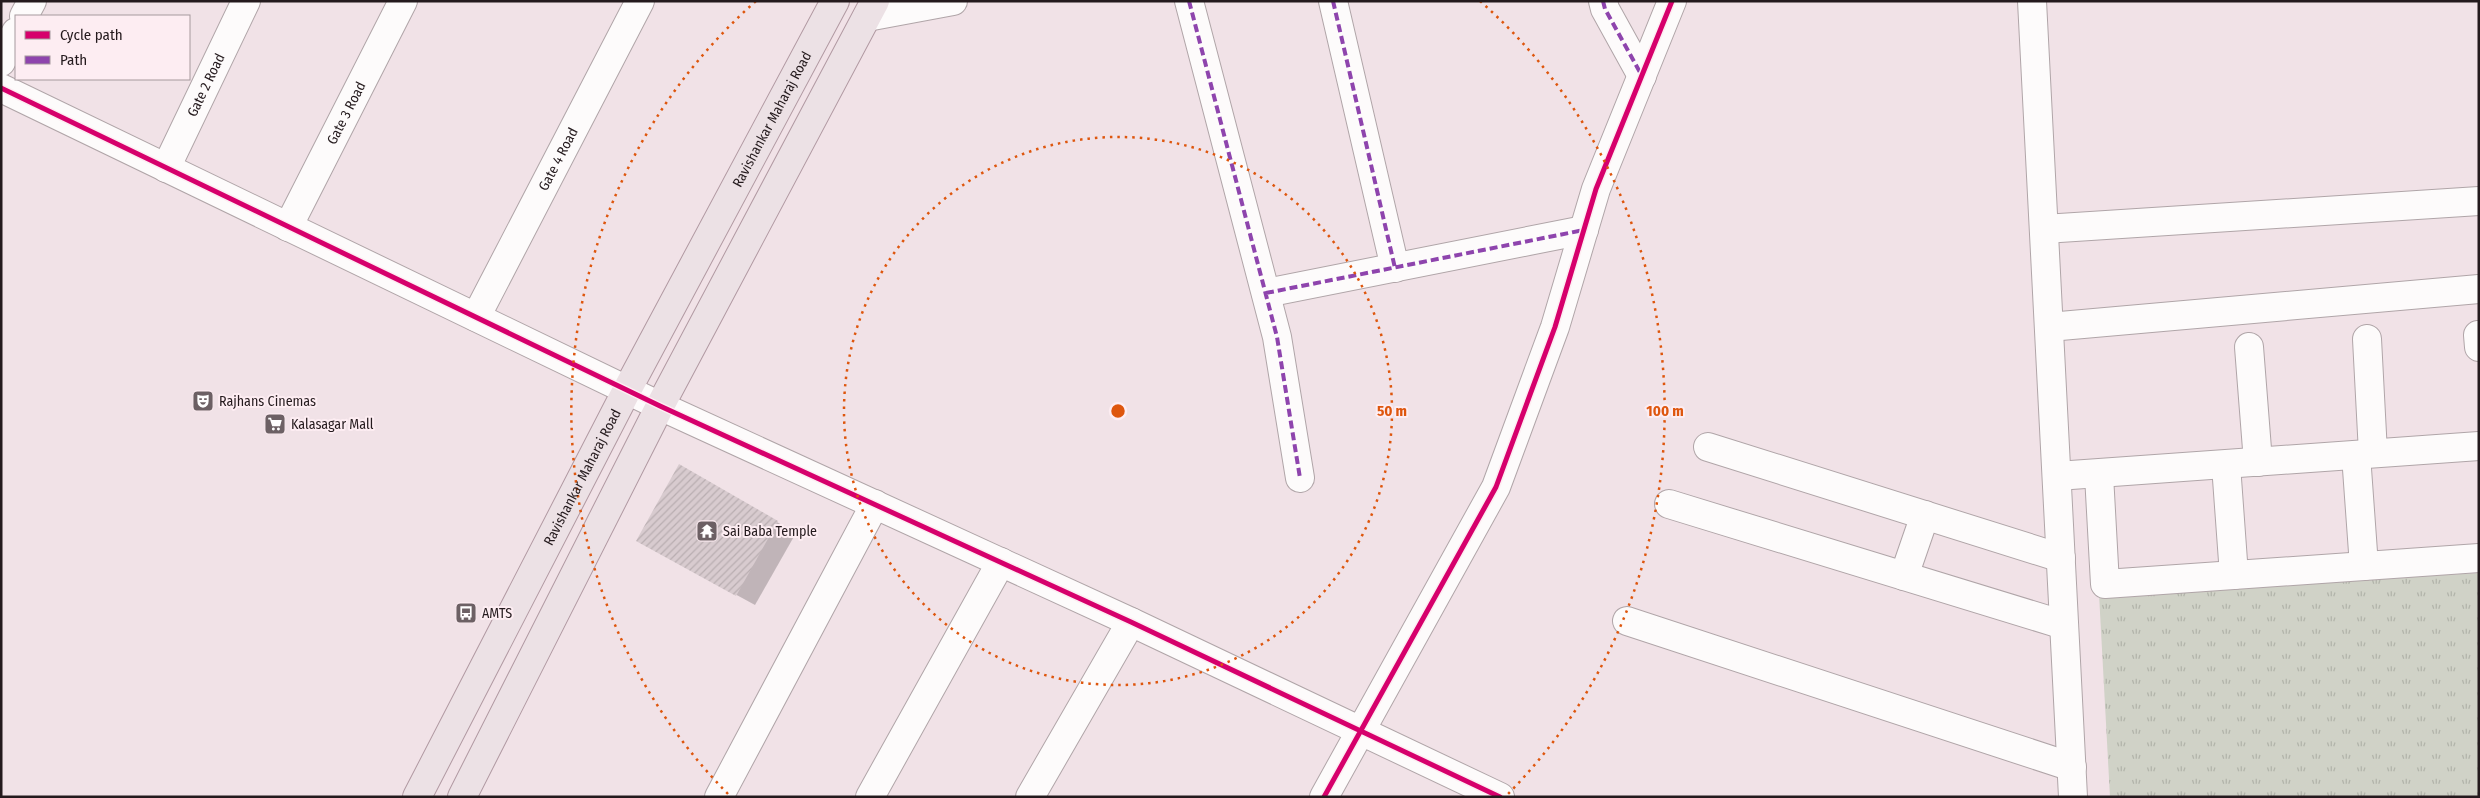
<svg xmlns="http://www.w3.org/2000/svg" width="2480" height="798" font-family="'Fira Sans Condensed',sans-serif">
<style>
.grass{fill:url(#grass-tufts)}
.shadow{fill:#0003}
.building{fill:url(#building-hatch)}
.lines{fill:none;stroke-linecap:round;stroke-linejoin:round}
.minor-casing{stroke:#b0a5a8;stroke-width:30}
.major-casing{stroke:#b199a2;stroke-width:30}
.minor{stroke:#fdfbfb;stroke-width:28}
.major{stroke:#ece1e5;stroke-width:28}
.quiet{stroke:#8e44ad;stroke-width:4;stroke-dasharray:8 4;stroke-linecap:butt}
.cycleway-casing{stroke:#fdedf2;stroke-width:8}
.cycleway{stroke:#d6006c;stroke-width:5}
.ring{fill:none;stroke:#de560d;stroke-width:2.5;stroke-dasharray:2.5 5}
.labels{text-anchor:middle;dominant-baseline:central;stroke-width:4;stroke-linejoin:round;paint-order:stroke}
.street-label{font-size:14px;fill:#241a1d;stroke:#fdedf2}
.poi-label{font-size:14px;fill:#241a1d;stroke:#fdedf2;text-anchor:start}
.centre{fill:#de560d;stroke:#fdedf2;stroke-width:2.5}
.ring-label{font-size:15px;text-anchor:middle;font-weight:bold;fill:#de560d;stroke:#fdedf2;stroke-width:4;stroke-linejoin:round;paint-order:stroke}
</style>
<defs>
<pattern id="grass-tufts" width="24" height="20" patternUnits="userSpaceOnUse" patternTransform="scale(1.25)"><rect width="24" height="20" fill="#d0d2c7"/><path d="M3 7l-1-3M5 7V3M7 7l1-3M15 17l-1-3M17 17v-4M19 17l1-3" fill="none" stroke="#b2b4aa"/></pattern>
<pattern id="building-hatch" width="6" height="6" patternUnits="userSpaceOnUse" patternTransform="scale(1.25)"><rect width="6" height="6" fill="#d8cbcf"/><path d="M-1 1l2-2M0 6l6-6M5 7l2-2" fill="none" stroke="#b9aeb1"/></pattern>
</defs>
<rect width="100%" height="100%" fill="#f1e2e7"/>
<path class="grass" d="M2479,573V797H2110L2099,594Z"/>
<path class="shadow" d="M679,466L796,533L755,605L656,551Z"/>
<path class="building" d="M679,464L778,521L736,596L636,541Z"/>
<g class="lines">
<g class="minor-casing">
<g id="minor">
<path d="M1189,1L1277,337L1300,478"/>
<path d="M1333,1L1395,268"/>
<path d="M1603,1L1605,9L1642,76"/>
<path d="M2032,1L2073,797"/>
<path d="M24,16L32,1"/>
<path d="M867,17L953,1"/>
<path d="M1,62L16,32"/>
<path d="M1,88L660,406L1131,622L1500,797"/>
<path id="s1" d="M166,168L246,1"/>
<path id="s2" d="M288,227L403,1"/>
<path d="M2044,229L2479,201"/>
<path d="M1266,293L1584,230"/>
<path id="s3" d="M476,317L640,1"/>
<path d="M2049,327L2479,289"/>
<path d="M2478,335L2479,347"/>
<path d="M2367,339L2373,453"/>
<path d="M2249,347L2258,462"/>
<path d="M1708,447L2061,558"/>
<path d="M2356,455L2364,566"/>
<path d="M2226,465L2234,575"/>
<path d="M2099,475L2105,584L2479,558"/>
<path d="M2057,476L2479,446"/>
<path d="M1669,504L2064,625"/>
<path d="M1904,576L1925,515"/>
<path d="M1627,621L2072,767"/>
<path d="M719,797L875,504"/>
<path d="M870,797L1001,562"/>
<path d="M1030,797L1131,622"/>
<path d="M1324,797L1496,487L1555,327L1596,189L1672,1"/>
</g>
</g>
<g class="major-casing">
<g id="major">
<path id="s4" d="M417,797L627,390L835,1"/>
<path d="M462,797L660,406L875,1"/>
</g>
</g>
<use href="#minor" class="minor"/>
<use href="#major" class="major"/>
<path class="quiet" d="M1189,1L1277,337L1300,478
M1333,1L1395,268
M1603,1L1605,9L1642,76
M1266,293L1584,230"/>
<g class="cycleway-casing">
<path id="cycleway" d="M1,88L660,406L1131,622L1500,797
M1324,797L1496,487L1555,327L1596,189L1672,1"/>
</g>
<use href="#cycleway" class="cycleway"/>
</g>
<g class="ring">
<circle cx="1118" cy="411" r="274"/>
<path d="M728 794A547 547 0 0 1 756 1M1480 1A547 547 0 0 1 1508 794"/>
</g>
<defs>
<g id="theatre-square" transform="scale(1.125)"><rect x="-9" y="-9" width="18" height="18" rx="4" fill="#6c6064" stroke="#fdedf2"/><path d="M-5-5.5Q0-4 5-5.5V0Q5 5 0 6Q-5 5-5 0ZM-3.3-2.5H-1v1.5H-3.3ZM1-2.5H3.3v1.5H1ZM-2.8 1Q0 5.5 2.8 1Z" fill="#fff"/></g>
<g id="supermarket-square" transform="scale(1.125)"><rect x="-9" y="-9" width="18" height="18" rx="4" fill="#6c6064" stroke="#fdedf2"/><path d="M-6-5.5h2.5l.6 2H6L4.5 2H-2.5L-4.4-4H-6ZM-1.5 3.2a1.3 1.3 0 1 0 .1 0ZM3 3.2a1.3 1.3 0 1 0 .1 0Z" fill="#fff"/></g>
<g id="temple-square" transform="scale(1.125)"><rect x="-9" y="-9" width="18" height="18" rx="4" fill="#6c6064" stroke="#fdedf2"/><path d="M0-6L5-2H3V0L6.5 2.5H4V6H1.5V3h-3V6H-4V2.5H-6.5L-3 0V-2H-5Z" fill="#fff"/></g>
<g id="bus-square" transform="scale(1.125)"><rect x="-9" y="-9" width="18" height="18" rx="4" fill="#6c6064" stroke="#fdedf2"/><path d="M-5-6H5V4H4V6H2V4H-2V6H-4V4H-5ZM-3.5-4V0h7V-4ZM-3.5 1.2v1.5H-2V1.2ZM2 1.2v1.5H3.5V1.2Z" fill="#fff"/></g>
</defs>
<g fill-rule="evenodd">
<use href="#theatre-square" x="203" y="401"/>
<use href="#supermarket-square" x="275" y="424"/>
<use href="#temple-square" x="707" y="531"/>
<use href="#bus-square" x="466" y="613"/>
</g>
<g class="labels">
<g class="street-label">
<text stroke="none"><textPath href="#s1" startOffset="92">Gate 2 Road</textPath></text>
<text stroke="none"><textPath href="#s2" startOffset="128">Gate 3 Road</textPath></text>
<text stroke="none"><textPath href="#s4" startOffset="765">Ravishankar Maharaj Road</textPath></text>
<text stroke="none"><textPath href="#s3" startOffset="178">Gate 4 Road</textPath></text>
<text stroke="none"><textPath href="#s4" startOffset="360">Ravishankar Maharaj Road</textPath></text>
</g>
<g class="poi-label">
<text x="219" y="401">Rajhans Cinemas</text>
<text x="291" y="424">Kalasagar Mall</text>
<text x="723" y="531">Sai Baba Temple</text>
<text x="482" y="613">AMTS</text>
</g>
</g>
<circle cx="1118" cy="411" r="8" class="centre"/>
<g class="ring-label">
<text x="1392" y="416">50 m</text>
<text x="1665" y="416">100 m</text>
</g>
<rect width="2480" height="798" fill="none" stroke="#241a1d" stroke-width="5"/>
<rect x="15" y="15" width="175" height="65" fill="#fdedf2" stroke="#a6999d"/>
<rect x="25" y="31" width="25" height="8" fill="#d6006c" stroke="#a6999d"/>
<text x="60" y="40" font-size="15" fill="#241a1d">Cycle path</text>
<rect x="25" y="56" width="25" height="8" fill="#8e44ad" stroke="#a6999d"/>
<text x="60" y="65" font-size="15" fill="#241a1d">Path</text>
</svg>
